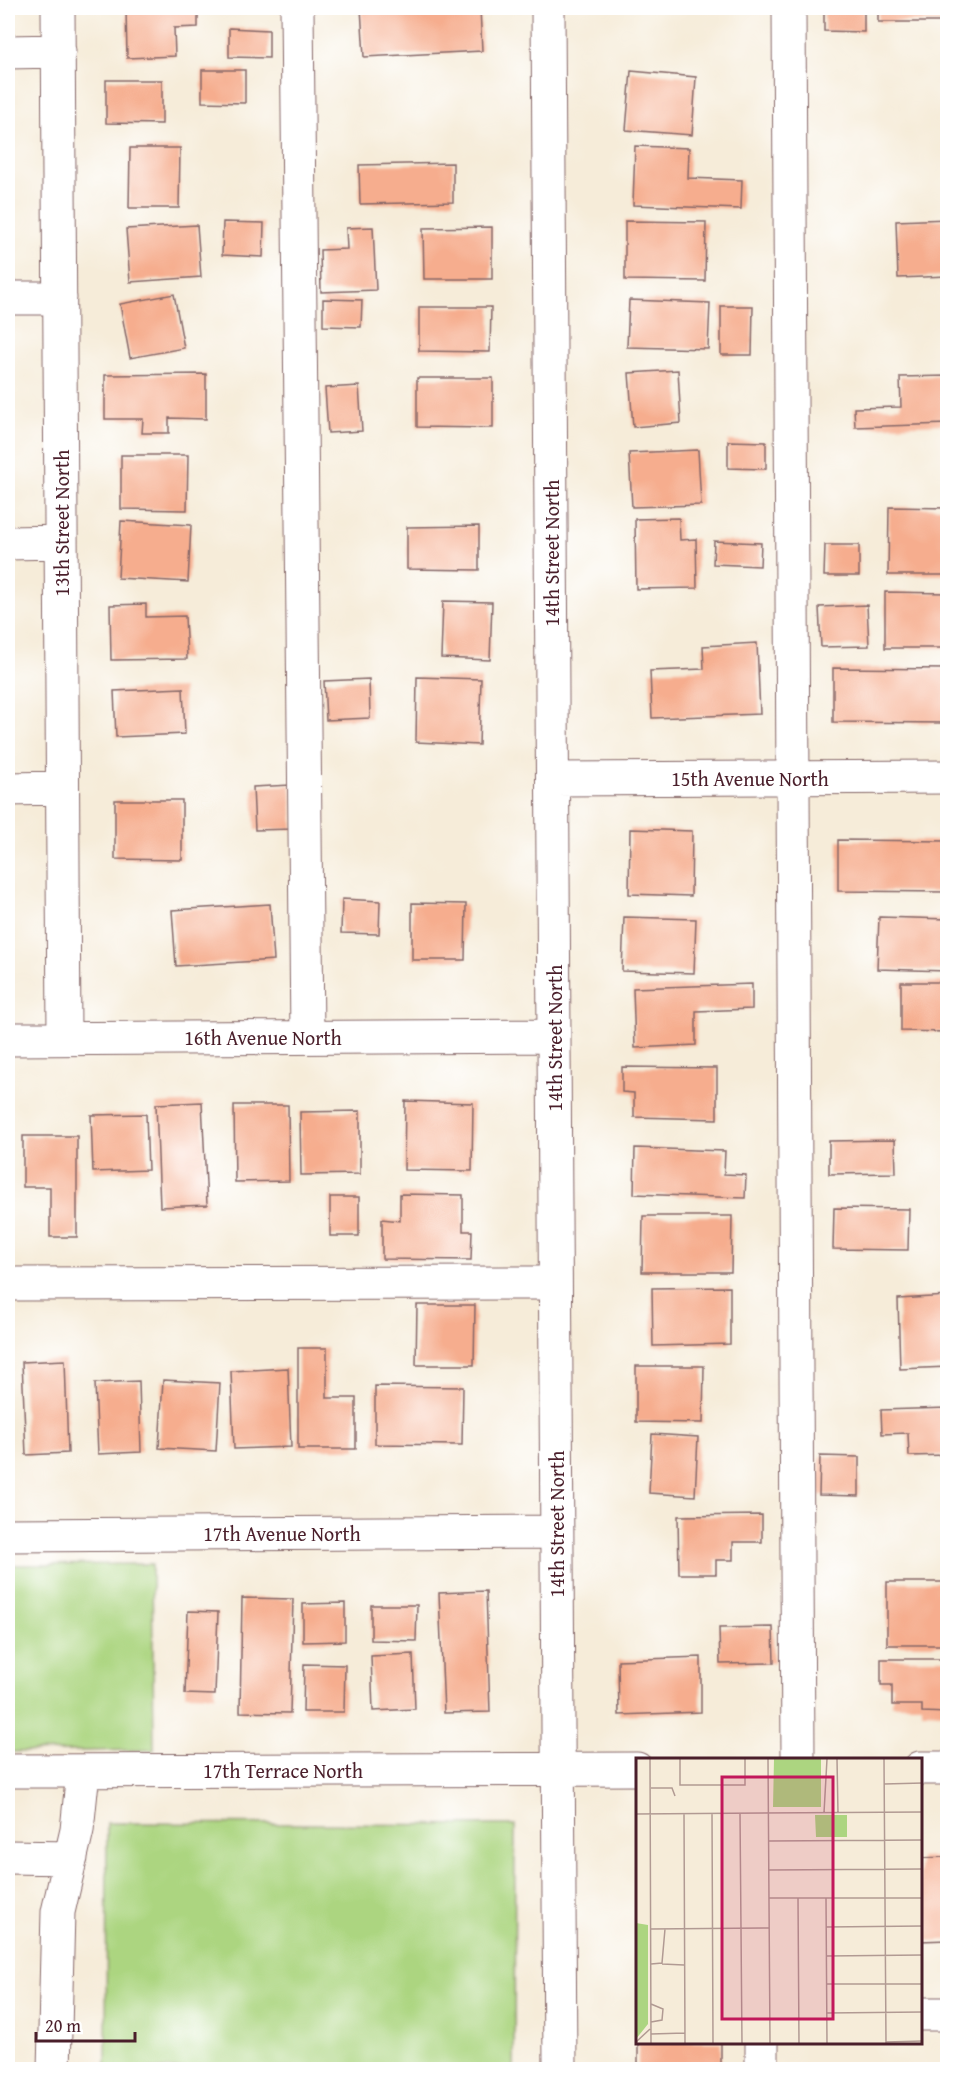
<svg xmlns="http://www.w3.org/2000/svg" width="955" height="2077" font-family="'Gentium Book Plus',serif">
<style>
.green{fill:#acd580;stroke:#7b7a56;stroke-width:1.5}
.building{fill:#f6ad8e}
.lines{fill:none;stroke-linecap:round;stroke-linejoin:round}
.minor-casing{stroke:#866768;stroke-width:35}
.minor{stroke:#fff;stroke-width:33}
.labels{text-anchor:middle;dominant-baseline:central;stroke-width:6;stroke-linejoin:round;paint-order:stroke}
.street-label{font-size:20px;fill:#4a1f2b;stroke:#fff}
.inset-road{fill:none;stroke:#b19a93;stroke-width:1.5}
.view{fill:#c2185b;fill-opacity:0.15;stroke:#c2185b;stroke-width:3}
.inset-edge{fill:none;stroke:#4a1f2b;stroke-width:3}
</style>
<rect width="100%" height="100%" fill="#fff"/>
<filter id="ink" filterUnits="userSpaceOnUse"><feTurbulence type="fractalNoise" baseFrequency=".0167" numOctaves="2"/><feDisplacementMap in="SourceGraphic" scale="12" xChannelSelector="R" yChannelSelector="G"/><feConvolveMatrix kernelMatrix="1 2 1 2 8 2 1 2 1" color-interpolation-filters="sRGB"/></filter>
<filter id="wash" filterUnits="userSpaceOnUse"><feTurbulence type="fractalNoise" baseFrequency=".008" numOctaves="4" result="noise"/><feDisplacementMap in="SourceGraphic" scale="24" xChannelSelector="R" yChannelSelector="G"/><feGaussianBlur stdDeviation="1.35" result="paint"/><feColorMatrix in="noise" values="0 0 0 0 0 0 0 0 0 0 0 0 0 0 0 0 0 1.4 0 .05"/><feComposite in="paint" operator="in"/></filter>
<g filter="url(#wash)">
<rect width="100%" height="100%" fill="#f6ecd9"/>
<path class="green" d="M152,1564L154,1750L8,1752V1565Z
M107,1823L515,1825L514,2069H106Z"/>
<g id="blocks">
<path class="building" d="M126,8H198V27L174,28L175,56L127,58Z
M361,8H480L482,51L364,57Z
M824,8H864V32L824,31Z
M878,8H948L947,22H878Z
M229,28L269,30V58L229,57Z
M202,70H245V103L202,102Z
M631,71L696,77L692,135L626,130Z
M106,80H162V124L106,123Z
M635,146L689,148L688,178L742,180L741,209L633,205Z
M130,148H180L179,208H129Z
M453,163V202L360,204L359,165Z
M948,219V276L898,278L896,221Z
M625,221L706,222L705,281L625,280Z
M223,222L264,223L263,257L222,255Z
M197,225L201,277L130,282L126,229Z
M373,227L376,290L321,292L320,250L347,249L346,228Z
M492,227V279H424L423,228Z
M174,294L184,348L130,358L120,304Z
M323,299L362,300L361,327L323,326Z
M629,300L710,303L708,349L627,347Z
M721,306H753L752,355H721Z
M419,307H491L490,352L419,351Z
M678,370L681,423L633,427L629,373Z
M206,374V419L169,418V433H142L143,419H105V375Z
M948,376V424L855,427L854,408L901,407L900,377Z
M417,378H493V428L417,427Z
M359,386L362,431L328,433L325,388Z
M728,441L766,442V469L728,468Z
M698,450L701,505L632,507L629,453Z
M121,455H188L187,510L121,509Z
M889,507L948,508V575H888Z
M679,518L680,540L696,539L697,588L636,589L635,519Z
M121,521L191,525L188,582L118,578Z
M479,526V570L407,569V527Z
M714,541L761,543L760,566L713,564Z
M825,545H859V576H824Z
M885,592L948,593V648H885Z
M443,601L492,602L490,660L441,658Z
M146,604V617L185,616L187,659L111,660L110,605Z
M867,605L869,646L821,647L819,607Z
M757,643L760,714L652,718L650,671L704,669L703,646Z
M833,668L948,669V723L833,722Z
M417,677L481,679L479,745L416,742Z
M369,679L370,718L326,720L324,681Z
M183,688L185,734L116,737L114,691Z
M291,785L293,829L255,830L253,787Z
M115,800H182V860L115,859Z
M630,829L692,831L691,896L629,894Z
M838,840L948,841V892L838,891Z
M342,899L380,901L379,934L341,933Z
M412,903L466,904L465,960H412Z
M270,904L274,960L176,966L172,910Z
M624,917L696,919L694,973L622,971Z
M879,917L948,919V971L877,969Z
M901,982H948V1032L901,1031Z
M752,984V1009L696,1011V1045L635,1048L633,988Z
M622,1067L717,1068V1119L634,1117V1093L622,1092Z
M405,1101L473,1103L472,1171L404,1170Z
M202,1102L207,1205L160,1207L156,1104Z
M234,1105H288L289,1181L235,1182Z
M360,1111V1174L301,1175L300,1112Z
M146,1114L148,1170L93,1172L91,1115Z
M23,1136H77V1237H50V1187H23Z
M895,1140L896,1173L829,1174V1141Z
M635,1148L725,1151L724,1174L746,1175L745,1198L634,1194Z
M400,1194L463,1195V1231H472L471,1260L382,1259V1219L400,1221Z
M330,1197H359V1236H330Z
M834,1208L909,1209L908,1250L833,1249Z
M643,1216H732L731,1272H642Z
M730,1287V1344L653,1346L652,1288Z
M948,1296V1367L900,1369L898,1299Z
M417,1305H475L474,1365H416Z
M298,1348H327V1398H356V1449H298Z
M65,1360L68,1453L26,1455L22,1362Z
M636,1366H704L703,1423L636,1422Z
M288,1368L291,1447L234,1449L231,1371Z
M163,1380L220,1383L216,1451L159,1448Z
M139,1381L141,1452L98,1454L95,1383Z
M375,1386L463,1387L462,1445L375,1444Z
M948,1408V1455L909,1456L908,1433L882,1434L881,1410Z
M652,1434L698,1437L695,1496L649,1493Z
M820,1456L859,1457V1496L819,1495Z
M762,1515V1542H733V1560H716V1574H679L678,1516Z
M887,1582H948V1645H887Z
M486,1591L490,1712L444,1713L439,1593Z
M242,1598L293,1599L290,1713L240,1712Z
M345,1603V1641L303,1642V1604Z
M371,1605H417L416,1641L371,1640Z
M188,1611L218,1612L215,1695L185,1694Z
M773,1627L774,1663L720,1664L719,1628Z
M413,1654L415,1709L373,1711L371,1656Z
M701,1657V1712L619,1715L618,1660Z
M881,1659H948V1713L922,1712V1705H892V1685H881Z
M304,1664L345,1665L344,1712H303Z
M948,1857V1940L920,1941V1858Z
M638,2042H721V2070H638Z"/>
</g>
</g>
<g filter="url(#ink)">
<use href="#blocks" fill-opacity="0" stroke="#866768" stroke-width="1.5"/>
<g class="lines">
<g class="minor-casing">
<path id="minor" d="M58,8L64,1038
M297,8L307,1037
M548,8L560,2070
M789,8L798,1759
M8,52L59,51
M8,298H60
M8,543L61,542
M553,779L948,777
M8,789L62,788
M8,1039L554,1036
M8,1284L555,1283
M8,1535L556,1532
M920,1768H948
M8,1771L637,1769
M8,1857L71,1858
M920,2014H948
M54,2070L58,1912L77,1830L83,1771
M762,2070V2042"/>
</g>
<use href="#minor" class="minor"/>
</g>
</g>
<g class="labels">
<g class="street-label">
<text transform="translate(61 523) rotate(-90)">13th Street North</text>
<text transform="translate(551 553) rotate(-90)">14th Street North</text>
<text x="750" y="778">15th Avenue North</text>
<text x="263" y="1037">16th Avenue North</text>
<text transform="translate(554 1038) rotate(-90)">14th Street North</text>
<text transform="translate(556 1524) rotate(-90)">14th Street North</text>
<text x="282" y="1533">17th Avenue North</text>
<text x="283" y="1770">17th Terrace North</text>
</g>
</g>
<g transform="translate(636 1758)">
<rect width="286" height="286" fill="#f6ecd9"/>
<path d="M138,1H185V49H137ZM179,57H211V79H180ZM0,165L12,167V266L0,281Z" fill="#acd580"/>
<path class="inset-road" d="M14,1L15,286M44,1V27H109V1M132,1L134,286M201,1L202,55M248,1L250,286M248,26L287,25M15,30H36L39,38M48,55L49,286M76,55L77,286M104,55L106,286M188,55L191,1M0,56L287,54M133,83L287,82M133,112L287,111M133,140H287M162,140L163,286M190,140L191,286M190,169L287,168M15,171L133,170M190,198L287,197M15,206L26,205L29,171M26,206L48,207M190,226H287M15,246L27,251L26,262L15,264M190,255L287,254M15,276L49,275M0,284L14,271M250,284L287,283M219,286H250"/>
<path class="view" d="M86,19H197V261H86Z"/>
<rect width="286" height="286" class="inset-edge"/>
</g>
<rect width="955" height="2077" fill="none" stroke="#fff" stroke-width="30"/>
<path d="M36 2032v9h99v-9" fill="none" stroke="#4a1f2b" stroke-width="3"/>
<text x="45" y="2032" font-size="18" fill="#4a1f2b" stroke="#ffffff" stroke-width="4.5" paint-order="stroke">20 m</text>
</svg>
